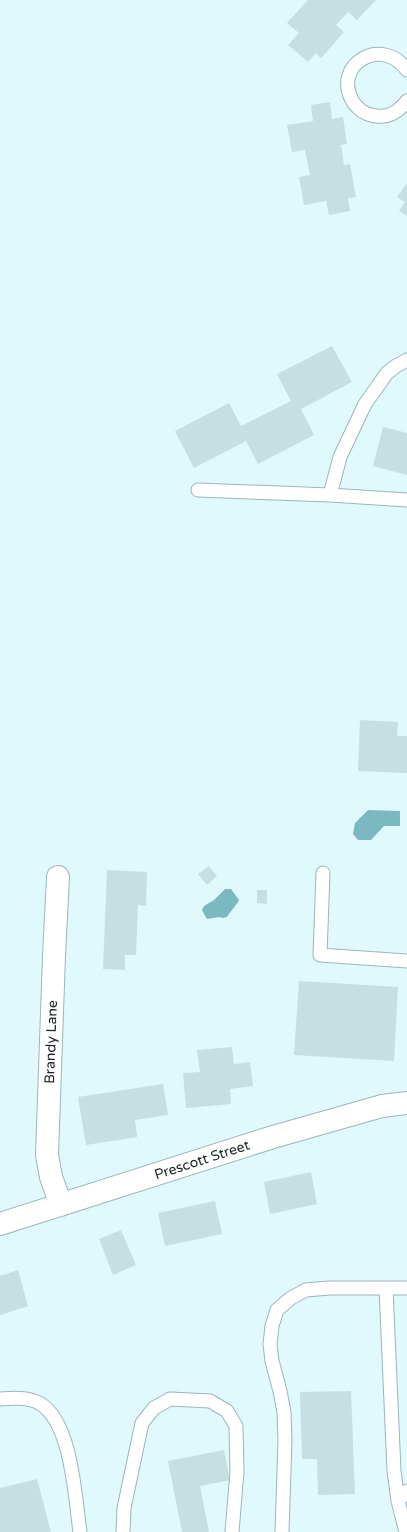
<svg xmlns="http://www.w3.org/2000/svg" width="407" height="1532" font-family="'Varela Round',sans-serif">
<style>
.water{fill:#7bb8c0}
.building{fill:#c5dfe2}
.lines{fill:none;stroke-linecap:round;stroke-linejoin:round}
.lane-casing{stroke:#9cb5b8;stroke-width:15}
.street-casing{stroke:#9cb5b8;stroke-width:24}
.lane{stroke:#fff;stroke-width:13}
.street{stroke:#fff;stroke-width:22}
.labels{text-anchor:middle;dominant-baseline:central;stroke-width:4;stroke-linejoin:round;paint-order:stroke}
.street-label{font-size:14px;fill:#192324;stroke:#fff}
</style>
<rect width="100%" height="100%" fill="#dff9fd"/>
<path class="water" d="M368,810L400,811V826H384L371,840H358L353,834L355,823Z
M225,889H231L239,900C236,906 231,910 227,917L223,918L219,917L207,919L202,910L204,906L214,900Z"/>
<path class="building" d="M308,0H376L357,20L348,12L336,25L344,32L321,58L316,53L308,62L288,45L299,33L287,23Z
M330,102L332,119L343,117L347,144L341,145L344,165L350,164L356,197L348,198L350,211L329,215L326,201L304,205L299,177L310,175L305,150L292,152L287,125L313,121L311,105Z
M407,183V216L399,211L405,202L397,197Z
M332,346L352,382L301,409L314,435L258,464L246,441L194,468L175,431L229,403L241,426L291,401L277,374Z
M383,427L407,433V475L373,466Z
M360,720L398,722L397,736H407V773L358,771Z
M209,866L217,876L207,885L198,874Z
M107,870L147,872L146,906L138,905L136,955H125V970L103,969Z
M257,890H267V904L257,903Z
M299,981L398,987L394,1061L294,1055Z
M232,1047L234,1064L250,1062L253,1086L230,1089L231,1104L186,1108L183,1073L200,1072L197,1050Z
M163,1084L168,1115L135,1120L137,1137L86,1145L78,1097Z
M311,1172L317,1204L270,1214L264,1182Z
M215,1201L222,1234L165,1246L158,1213Z
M121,1230L136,1265L113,1275L99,1239Z
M18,1270L28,1306L0,1315V1276Z
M351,1391L355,1494L318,1495L317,1459H302L300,1392Z
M224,1450L230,1480L200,1486L209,1532H182L168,1461Z
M37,1479L51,1532H0V1488Z"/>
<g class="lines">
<g class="lane-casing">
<path id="lane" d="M407,70C381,35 333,65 352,100C357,109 366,115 376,116C390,118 399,111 407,101
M198,490L330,495L340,457L365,404L387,373L396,366L407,360
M330,495L407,500
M323,873L320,955L407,961
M386,1288L394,1471L398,1501
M0,1399C13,1398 28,1397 39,1403C72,1421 75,1498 80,1532
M123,1532L124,1508L142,1423L154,1408L170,1399L210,1401L227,1411L236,1426L237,1472L232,1532
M282,1532L285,1440L284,1412L280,1391L272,1361L270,1344L272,1326L277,1310L291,1298L306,1290L329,1288H407
M406,1532L398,1501L407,1491"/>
</g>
<g class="street-casing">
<path id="street" d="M58,877L54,956L47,1155L51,1177L61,1205
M0,1224L273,1137L382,1106L407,1103"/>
</g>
<use href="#lane" class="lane"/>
<use href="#street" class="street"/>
</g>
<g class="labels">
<g class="street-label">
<text transform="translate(51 1042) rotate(-88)">Brandy Lane</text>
<text transform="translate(202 1160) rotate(-18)">Prescott Street</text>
</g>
</g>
</svg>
